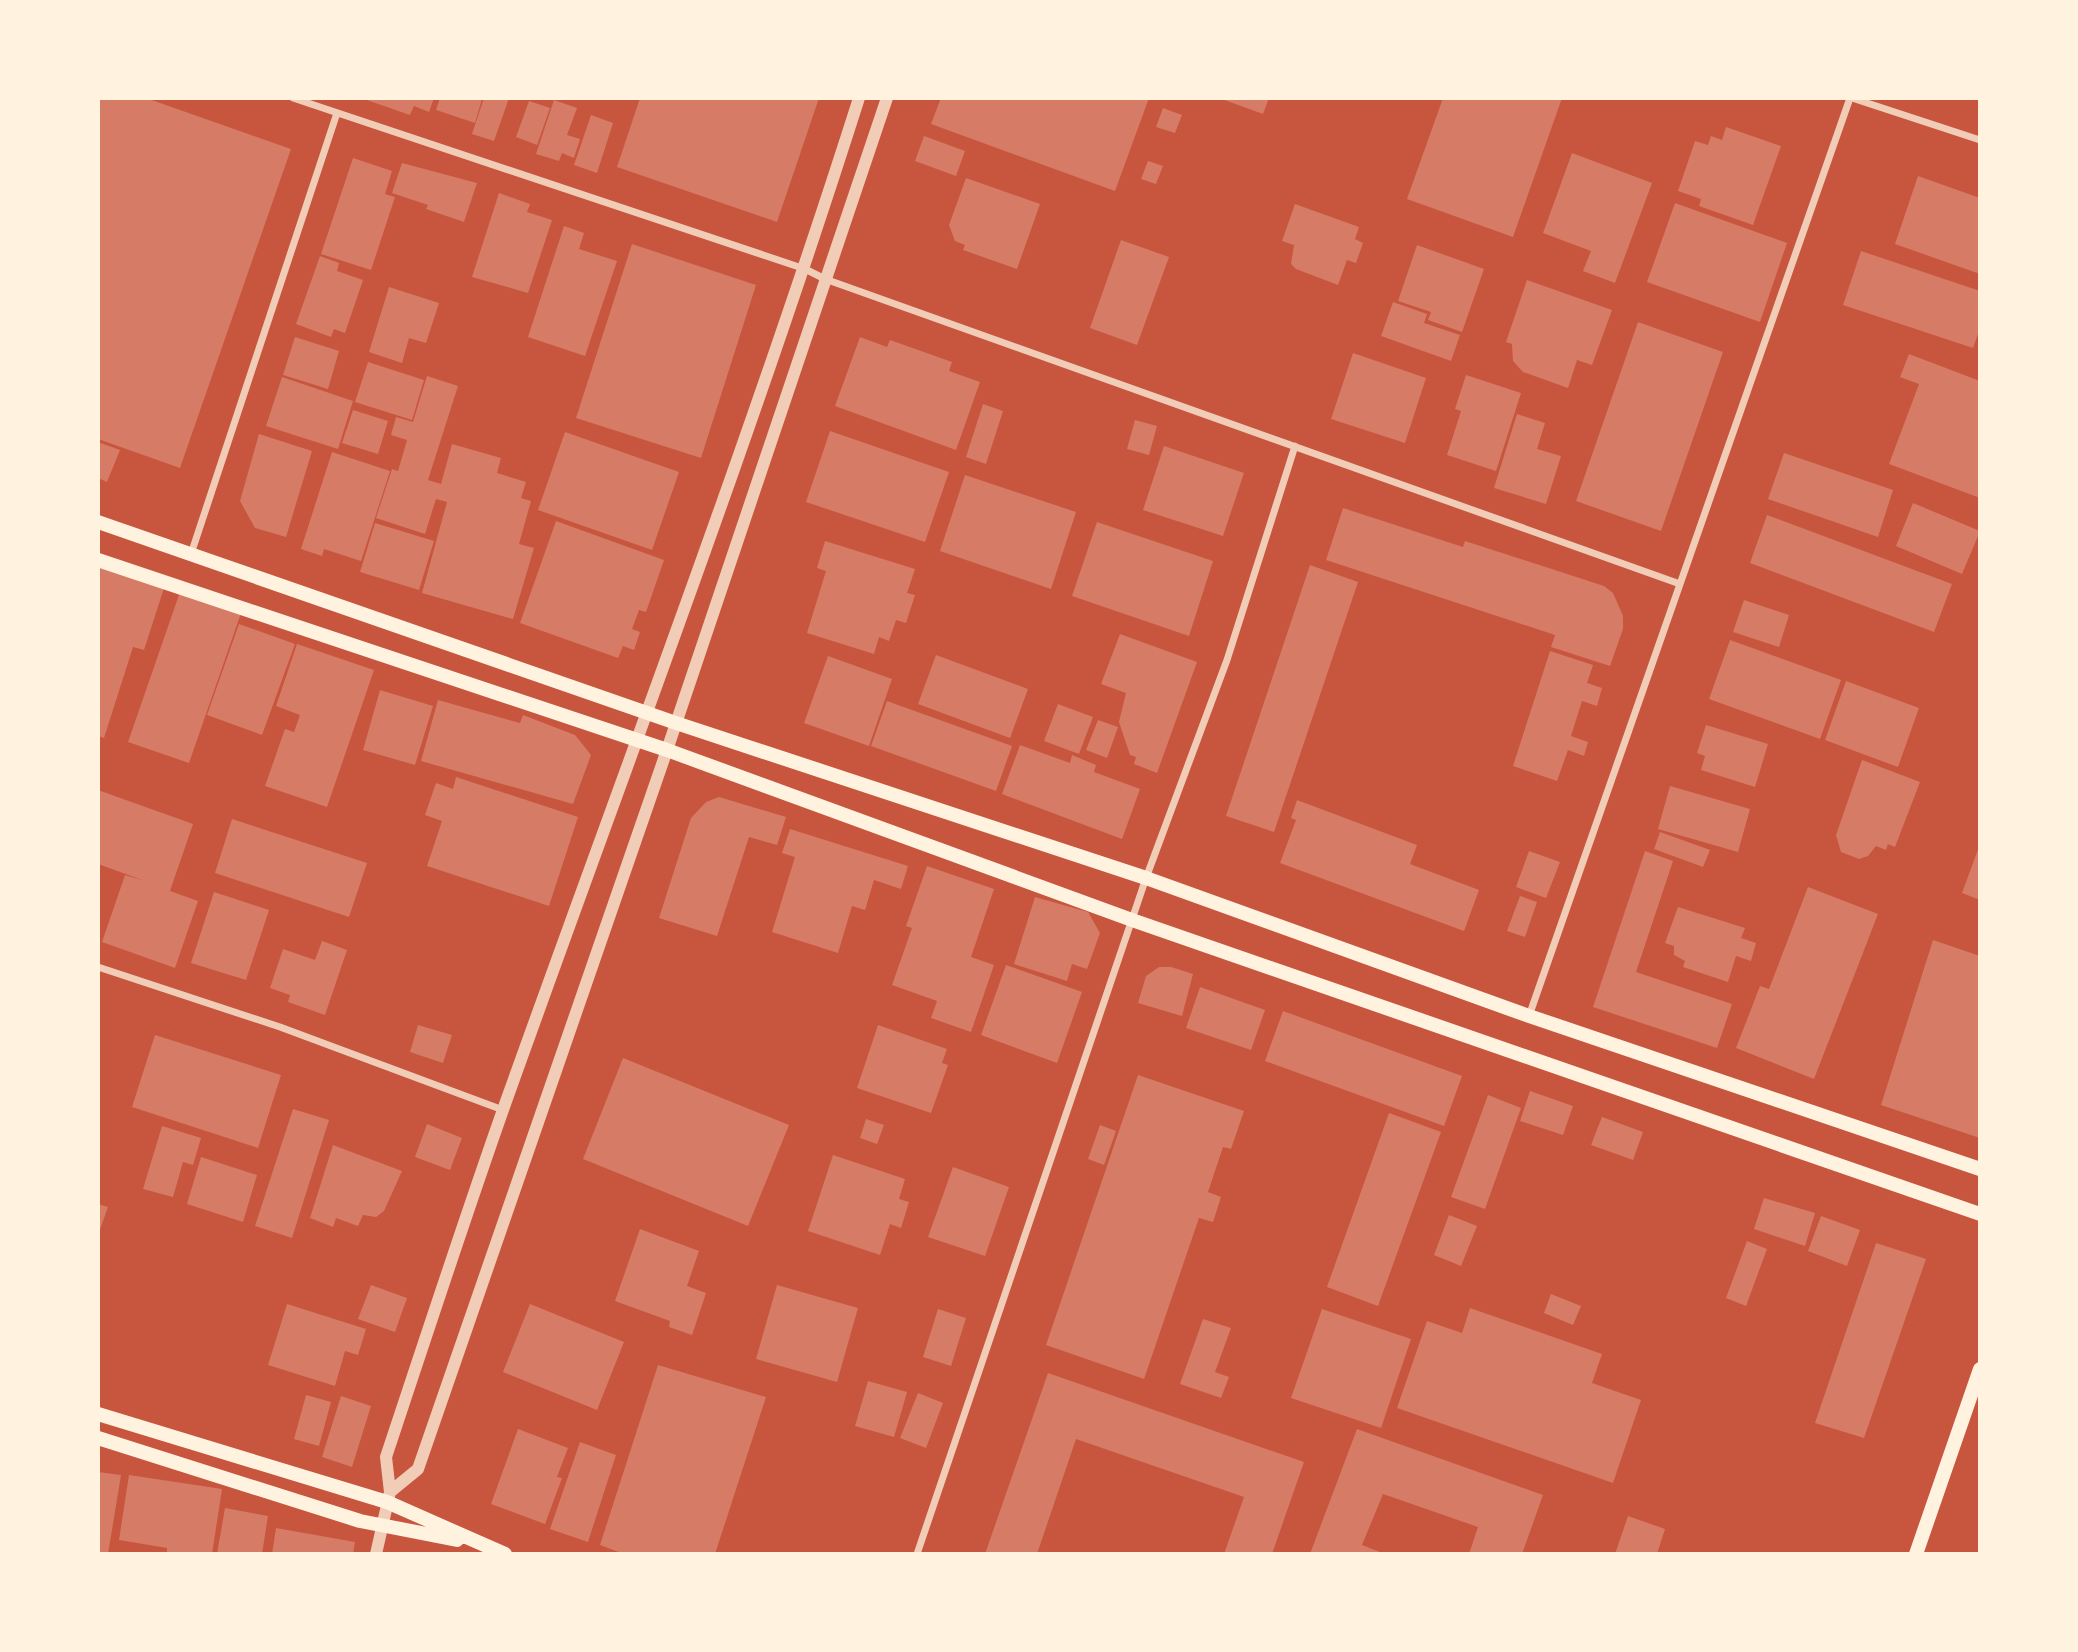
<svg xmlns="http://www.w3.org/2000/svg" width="2078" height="1652" font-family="'PT Sans Narrow',sans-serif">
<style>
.building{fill:#d67c66}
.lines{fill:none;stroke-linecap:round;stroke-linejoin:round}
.minor{stroke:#f1ccb7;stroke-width:7}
.tertiary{stroke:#f1ccb7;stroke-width:12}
.secondary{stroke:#fff3e0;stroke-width:14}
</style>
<rect width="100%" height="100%" fill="#c8553d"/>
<path class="building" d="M98,98H146L291,149L180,468L98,439Z
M361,98H434L429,112L414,106L410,115Z
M440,98H480L482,99L475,123L436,110Z
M484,98H509L494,141L472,134Z
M640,98H819L777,222L617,167Z
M941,98H1149L1115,191L931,124Z
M1219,98H1269L1263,114Z
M1443,98H1562L1513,237L1407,199Z
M554,100L577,108L567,135L580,139L574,158L562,153L559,161L536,154Z
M529,101L550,108L537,145L516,137Z
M1163,108L1182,115L1175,133L1156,127Z
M591,115L613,123L597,173L574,165Z
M1726,127L1781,146L1753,225L1699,206L1701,199L1678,191L1695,141L1708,145L1711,136L1722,140Z
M924,136L965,151L956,176L915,161Z
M1572,153L1652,183L1615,283L1583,271L1591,251L1543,233Z
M353,158L392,171L385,194L395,197L371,270L321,254Z
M1148,161L1163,166L1156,184L1141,179Z
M402,163L477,183L464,222L426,209L428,205L392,193Z
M1918,176L1980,198V274L1895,244Z
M966,178L1040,204L1017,269L963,250L965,245L955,241L949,225Z
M499,193L530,204L527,212L552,220L528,293L472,277Z
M1675,203L1787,243L1760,322L1647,282Z
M1295,204L1359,227L1355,239L1363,243L1356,263L1347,260L1338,285L1296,269L1291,264L1294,245L1282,241Z
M564,226L584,233L579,249L617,261L585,356L528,337Z
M1121,240L1169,257L1137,345L1090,328Z
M632,244L756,285L701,458L576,418Z
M1417,245L1484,269L1462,332L1428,320L1431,312L1398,301Z
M1861,251L1980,291V328L1973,348L1843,305Z
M320,256L339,263L337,271L363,280L345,333L334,329L331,337L296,324Z
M1527,280L1612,310L1592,365L1577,360L1568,388L1523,372L1513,361L1512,344L1506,342Z
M389,287L439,303L426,343L409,338L402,363L369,352Z
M1393,302L1427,314L1424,323L1460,335L1451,361L1381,336Z
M1638,322L1723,352L1661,531L1576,501Z
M295,337L339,351L328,389L283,375Z
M860,337L887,347L890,340L952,362L949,371L980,382L956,450L835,406Z
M1353,353L1426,378L1405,443L1331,419Z
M1909,354L1980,381V498L1889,464L1919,384L1900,377Z
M368,362L424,380L412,420L355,402Z
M1466,375L1521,393L1496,471L1447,455L1461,411L1455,409Z
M427,376L458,386L428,480L441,484L452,444L501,458L497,473L526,482L521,498L531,501L519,544L534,548L513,619L422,593L447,502L436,499L425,534L376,518L392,469L398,471L407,440L391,435L396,417L413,422Z
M282,377L353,401L338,449L266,426Z
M983,404L1003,411L986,464L966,457Z
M353,410L388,421L378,454L342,443Z
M1517,414L1545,423L1537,449L1561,456L1546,504L1494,488Z
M1135,420L1157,426L1149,455L1127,449Z
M830,431L949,472L925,542L806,502Z
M565,432L679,472L652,550L538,510Z
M259,434L312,451L286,537L255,528L240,501Z
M98,442L120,450L107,482L98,478Z
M1164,446L1244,473L1223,536L1143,510Z
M332,452L390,471L361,561L324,549L322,556L301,549Z
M1784,453L1893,490L1878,537L1768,499Z
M965,475L1076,512L1051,589L940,551Z
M1913,503L1980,531L1962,574L1896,546Z
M1343,508L1463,547L1465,541L1604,586L1613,593L1623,616V629L1610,666L1551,647L1555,635L1326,560Z
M1767,515L1952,584L1934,632L1750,563Z
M556,521L664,560L646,612L639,610L632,629L640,632L634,650L623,646L618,658L520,623Z
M1097,522L1213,561L1189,636L1072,596Z
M375,523L434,541L419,590L360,572Z
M825,541L915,569L907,593L915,595L906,623L896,620L889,641L879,637L874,654L807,633L826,571L817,568Z
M1310,565L1358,582L1274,832L1226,816Z
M98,566L164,588L144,650L133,647L104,738L98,736Z
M180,592L241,613L189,763L128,742Z
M1744,600L1789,615L1779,647L1733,632Z
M239,624L295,644L262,735L207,715Z
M1120,634L1197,662L1157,773L1134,764L1136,757L1130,755L1119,722L1126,693L1101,684Z
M1730,640L1841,680L1820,739L1709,699Z
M297,644L374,670L327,807L265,786L285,729L294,732L300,715L276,706Z
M1550,651L1593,665L1587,683L1602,688L1597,706L1582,701L1571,736L1588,742L1584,756L1568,750L1557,781L1513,766Z
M936,655L1028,689L1010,738L918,704Z
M828,656L892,679L869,746L804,723Z
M1846,681L1919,708L1898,767L1825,740Z
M380,690L433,706L415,765L363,750Z
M438,700L520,723L523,715L575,735L591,755L573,804L421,761Z
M887,701L1012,746L996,791L871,746Z
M1058,704L1093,717L1079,754L1044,741Z
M1098,720L1118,727L1107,758L1086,750Z
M1706,725L1768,744L1755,787L1701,770L1705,756L1697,753Z
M1020,745L1070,763L1072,755L1096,765L1094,772L1140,789L1122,839L1002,794Z
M1862,760L1920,782L1895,847L1888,844L1886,850L1876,846L1868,856L1859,859L1841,852L1836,835Z
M456,777L578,817L549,906L427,866L442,821L425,815L436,783L453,789Z
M1670,786L1750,809L1738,852L1658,829Z
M98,790L193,824L170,891L198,901L175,968L102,942L125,875L145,881L98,864Z
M719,797L786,817L777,845L749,837L717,936L659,918L691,818L706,802Z
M1297,800L1417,845L1410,864L1479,890L1464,931L1280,863L1296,820L1291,818Z
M232,819L367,863L349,917L215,873Z
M790,829L908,866L901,889L874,880L865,910L852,906L838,953L772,932L795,857L782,853Z
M1660,832L1710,850L1703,867L1654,849Z
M1980,844V900L1962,893Z
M1529,851L1560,862L1546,898L1516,887Z
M1645,851L1673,861L1636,972L1732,1004L1717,1048L1593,1007Z
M927,866L994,889L971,957L994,965L971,1032L931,1018L937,1001L892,985L912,928L906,926Z
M1808,887L1878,914L1814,1079L1736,1048L1760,986L1769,989Z
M214,892L269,910L246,980L191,963Z
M1520,896L1537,902L1525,937L1507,931Z
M1035,897L1088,912L1100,933L1087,969L1072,964L1067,981L1014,964Z
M1678,907L1745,928L1741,938L1756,943L1751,961L1736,956L1728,982L1683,967L1685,961L1674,955V946L1665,943Z
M1933,940L1980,956V1138L1881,1105Z
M322,941L347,950L325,1015L288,1002L290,995L270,988L283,949L315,960Z
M1006,965L1082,992L1057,1063L981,1035Z
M1159,967H1171L1193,974L1182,1016L1138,1003L1146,976Z
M1200,987L1265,1010L1251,1050L1186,1028Z
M1283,1011L1462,1076L1444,1126L1265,1061Z
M418,1025L452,1035L443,1063L410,1052Z
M878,1025L947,1049L942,1063L948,1065L931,1113L857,1088Z
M155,1035L281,1075L258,1148L132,1107Z
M623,1058L789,1125L748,1226L583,1159Z
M1138,1075L1244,1111L1231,1149L1223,1147L1208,1192L1221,1197L1213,1222L1199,1218L1144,1379L1046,1345Z
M1530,1091L1573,1106L1563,1135L1520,1121Z
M1488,1095L1521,1108L1485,1209L1451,1197Z
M293,1109L329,1120L292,1238L255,1226Z
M1389,1113L1441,1132L1378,1306L1327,1287Z
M1602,1117L1643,1132L1633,1160L1591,1145Z
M866,1119L884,1125L877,1144L860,1138Z
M427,1124L462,1138L450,1170L415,1157Z
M1100,1125L1116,1131L1104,1165L1088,1159Z
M162,1126L201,1138L193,1165L183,1162L173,1197L143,1189Z
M333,1145L402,1171L384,1211L376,1217L363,1215L358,1226L336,1218L333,1227L310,1218Z
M833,1155L905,1179L899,1199L909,1202L901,1228L890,1224L880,1255L808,1231Z
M201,1157L257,1175L243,1222L187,1204Z
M953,1167L1009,1187L985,1256L928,1237Z
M1764,1198L1815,1213L1805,1246L1754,1229Z
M98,1204L108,1207L98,1235Z
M1449,1215L1477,1226L1461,1266L1434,1255Z
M1821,1216L1860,1230L1847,1266L1808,1251Z
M640,1229L699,1251L687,1286L706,1293L692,1335L669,1327L670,1321L615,1301Z
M1747,1241L1767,1249L1746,1306L1726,1298Z
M1876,1243L1926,1259L1864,1438L1815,1423Z
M371,1285L407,1298L395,1332L358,1319Z
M777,1285L858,1308L837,1382L756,1359Z
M1551,1294L1581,1306L1573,1325L1544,1313Z
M287,1304L366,1329L358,1355L345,1351L335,1386L268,1365Z
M530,1304L624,1342L597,1410L503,1372Z
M1470,1308L1602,1354L1592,1383L1641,1400L1613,1483L1397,1408L1427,1321L1462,1333Z
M938,1309L966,1318L951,1366L923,1357Z
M1322,1309L1411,1339L1381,1428L1291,1398Z
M1203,1319L1231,1328L1215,1372L1229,1377L1221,1398L1180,1384Z
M658,1365L766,1397L715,1554H624L600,1545Z
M1048,1373L1304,1462L1272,1554H1224L1244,1497L1076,1439L1037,1554H985Z
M868,1381L907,1392L894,1437L855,1426Z
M918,1393L943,1403L926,1448L900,1438Z
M306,1395L331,1402L319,1446L294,1439Z
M341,1396L371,1406L352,1467L322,1457Z
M518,1429L568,1448L557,1477L562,1478L545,1524L491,1504Z
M1357,1429L1543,1495L1522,1554H1469L1478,1527L1383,1494L1362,1545L1385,1554H1310Z
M580,1442L616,1455L588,1542L550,1529Z
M98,1472L121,1475L108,1554H98Z
M129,1475L222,1489L212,1554H167V1548L119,1540Z
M225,1508L268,1516L262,1554H217Z
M1628,1516L1665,1529L1657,1554H1615Z
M276,1528L355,1542L353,1554H272Z"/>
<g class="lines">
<path class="minor" d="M293,98L805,269L825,279L1680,584
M1852,98L1980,140
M191,554L337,113
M98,967L280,1027L503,1110
M1529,1016L1850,98
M917,1554L1146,878L1227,660L1295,446"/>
<path class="tertiary" d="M390,1492L418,1469L667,750L887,98
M376,1554L390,1492L386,1457C425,1340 463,1223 504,1107C624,771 751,438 859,98"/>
<path class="secondary" d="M98,522L676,723L1146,878L1529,1016L1980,1169
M98,560L667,750L1132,920L1980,1214
M98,1414L387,1502L505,1554
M98,1438L360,1521L457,1540
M1916,1554L1980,1369"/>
</g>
<rect width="2078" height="1652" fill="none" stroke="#fff3e0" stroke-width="200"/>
</svg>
